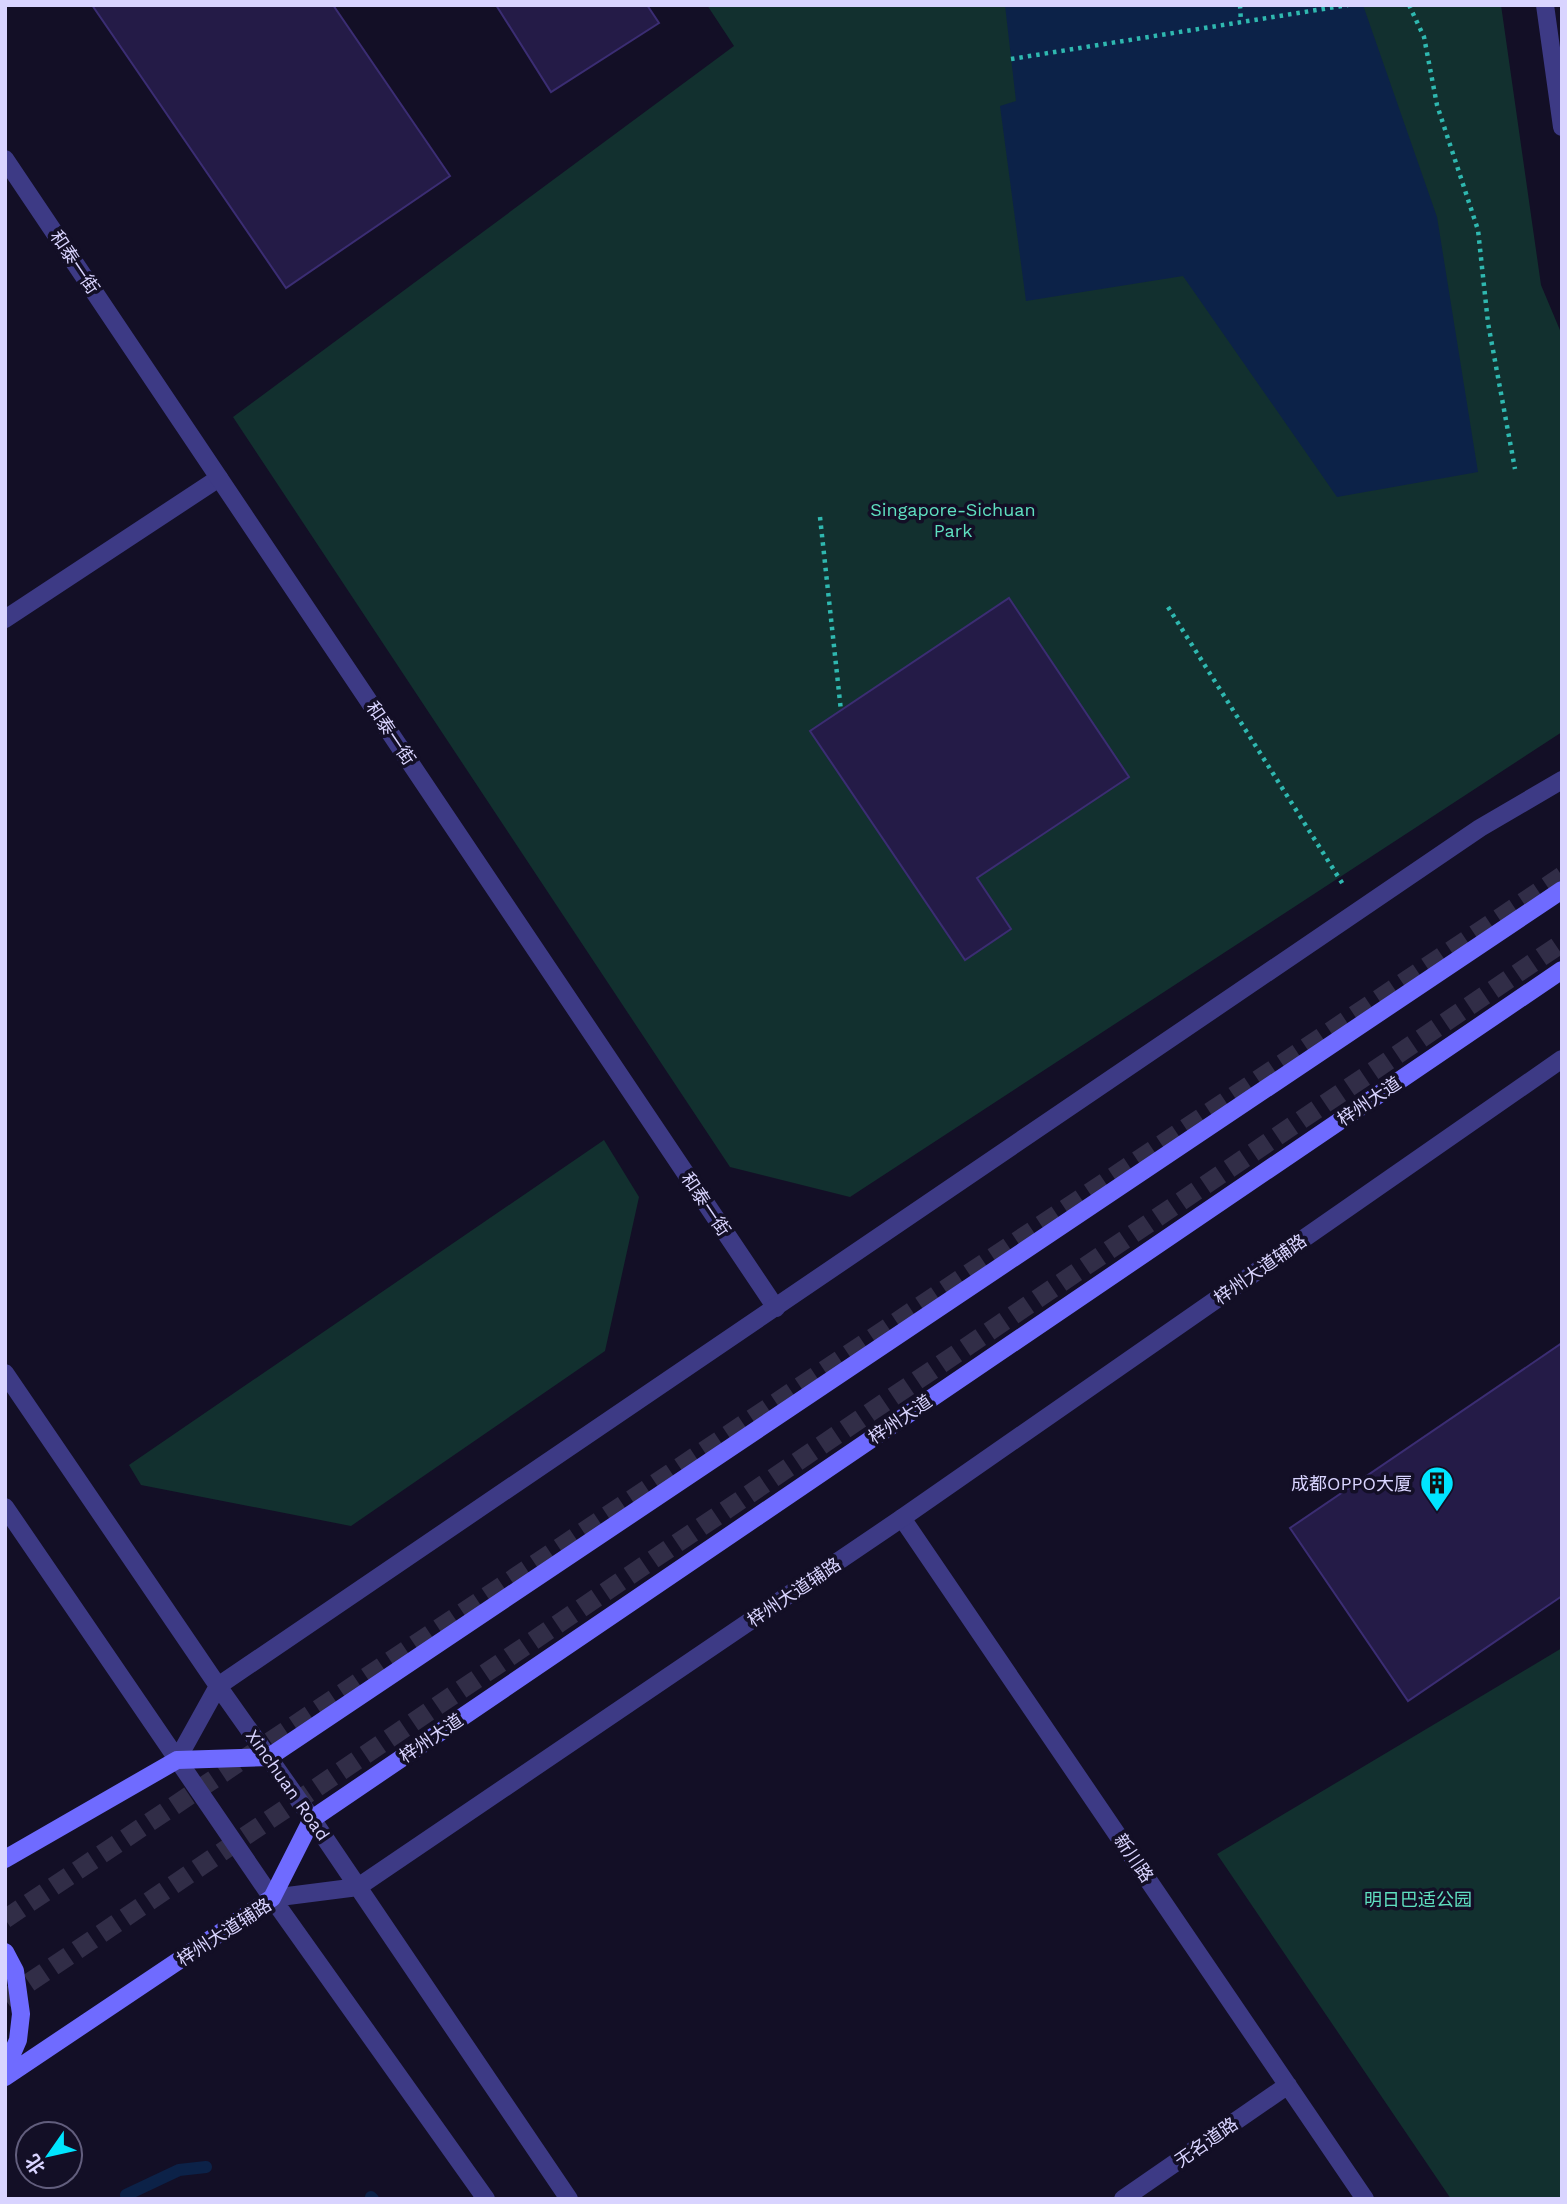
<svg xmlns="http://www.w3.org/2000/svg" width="1567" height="2204" font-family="'Work Sans','Noto Sans SC',sans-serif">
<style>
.green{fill:#12302f}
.water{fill:#0c2248}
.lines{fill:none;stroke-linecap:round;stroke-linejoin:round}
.stream{stroke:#0c2248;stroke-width:12}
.building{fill:#241b47;stroke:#3b2d73;stroke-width:2}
.trunk-tunnel{stroke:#312d47;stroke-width:19;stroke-dasharray:19 10;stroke-linecap:butt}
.path{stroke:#2fb8b0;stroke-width:4.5;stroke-dasharray:3.5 5;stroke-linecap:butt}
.service{stroke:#3d3a85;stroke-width:18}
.minor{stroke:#3d3a85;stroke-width:18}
.tertiary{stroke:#3d3a85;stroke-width:18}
.secondary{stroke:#6f6bff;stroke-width:18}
.labels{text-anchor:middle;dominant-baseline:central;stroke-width:7;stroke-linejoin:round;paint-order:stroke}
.street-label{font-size:18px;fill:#d9d4ff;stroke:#130f26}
.park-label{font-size:18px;fill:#5fe0c0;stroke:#130f26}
.poi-label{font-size:18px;fill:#d9d4ff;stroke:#130f26;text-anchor:end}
</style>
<rect width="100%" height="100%" fill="#130f26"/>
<path class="green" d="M707,5H1501L1541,285L1562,335V732L850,1197L730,1167L233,417L734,46Z
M604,1140L639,1197L605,1351L351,1526L141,1485L129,1465Z
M1562,1648V2199H1451L1217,1854Z"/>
<path class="water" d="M1005,5H1363L1437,217L1478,472L1337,497L1183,276L1026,301L1000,106L1016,101Z"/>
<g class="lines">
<path class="stream" d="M126,2195L179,2170L206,2167
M371,2197L373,2199"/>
</g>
<path class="building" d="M92,5H333L450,176L286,288Z
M496,5H647L659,23L551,92Z
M1009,598L1129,777L977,878L1011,929L965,960L810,731Z
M1562,1343V1596L1408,1701L1290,1528Z"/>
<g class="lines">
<path class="trunk-tunnel" d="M5,1919L1562,876
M5,1999L1562,943"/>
<path class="path" d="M1240,5L1241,22
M1409,5L1424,37L1437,105L1478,230L1488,323L1515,469
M1011,59L1348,5
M820,517L841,711
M1168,607L1344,886"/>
<path class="service" d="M5,619L219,478"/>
<path class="minor" d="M1545,5L1562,127
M5,159L776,1308
M902,1518L1365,2199
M1123,2199L1288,2085"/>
<path class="tertiary" d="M5,1373L218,1686L312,1819L569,2199
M5,1507L272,1898L486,2199
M177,1760L218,1686L1480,828L1562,780
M272,1898L358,1887L902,1518L1562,1059"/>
<path class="secondary" d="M5,1859L177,1760L269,1757L1562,890
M5,1952L15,1971L21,2014L18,2040L5,2070
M5,2077L272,1898L312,1819L1562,970"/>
</g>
<defs>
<g id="building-pin" transform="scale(1.75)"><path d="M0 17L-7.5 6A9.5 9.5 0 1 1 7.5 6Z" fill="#00e5ff" stroke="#130f26"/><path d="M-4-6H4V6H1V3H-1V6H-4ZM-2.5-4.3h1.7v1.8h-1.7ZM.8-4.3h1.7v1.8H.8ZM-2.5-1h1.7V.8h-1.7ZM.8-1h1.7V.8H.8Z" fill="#111"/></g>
</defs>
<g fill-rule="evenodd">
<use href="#building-pin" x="1437" y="1483"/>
</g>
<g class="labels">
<g class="street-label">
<text transform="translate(75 262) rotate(56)">和泰一街</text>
<text transform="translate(391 733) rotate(56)">和泰一街</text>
<text transform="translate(1369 1101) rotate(-34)">梓州大道</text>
<text transform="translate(706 1204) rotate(56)">和泰一街</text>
<text transform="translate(1260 1269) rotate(-35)">梓州大道辅路</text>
<text transform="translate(900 1419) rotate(-34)">梓州大道</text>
<text transform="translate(794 1592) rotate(-34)">梓州大道辅路</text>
<text transform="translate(431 1738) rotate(-34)">梓州大道</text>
<text transform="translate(288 1785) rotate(55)">Xinchuan Road</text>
<text transform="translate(1134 1858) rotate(56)">新川路</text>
<text transform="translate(224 1932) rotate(-33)">梓州大道辅路</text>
<text transform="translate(1206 2142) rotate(-35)">无名道路</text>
</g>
<g class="park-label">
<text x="953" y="509">Singapore-Sichuan<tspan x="953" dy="21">Park</tspan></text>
<text x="1418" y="1899">明日巴适公园</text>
</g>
<g class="poi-label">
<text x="1412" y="1483">成都OPPO大厦</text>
</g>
</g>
<rect width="1567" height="2204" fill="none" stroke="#d9d4ff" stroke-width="14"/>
<g transform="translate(49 2155) rotate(236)"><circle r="33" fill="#130f26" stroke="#625e7d" stroke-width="2"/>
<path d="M0-5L12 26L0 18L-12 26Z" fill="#00e5ff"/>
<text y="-10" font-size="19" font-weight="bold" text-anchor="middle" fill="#d9d4ff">北</text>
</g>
</svg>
